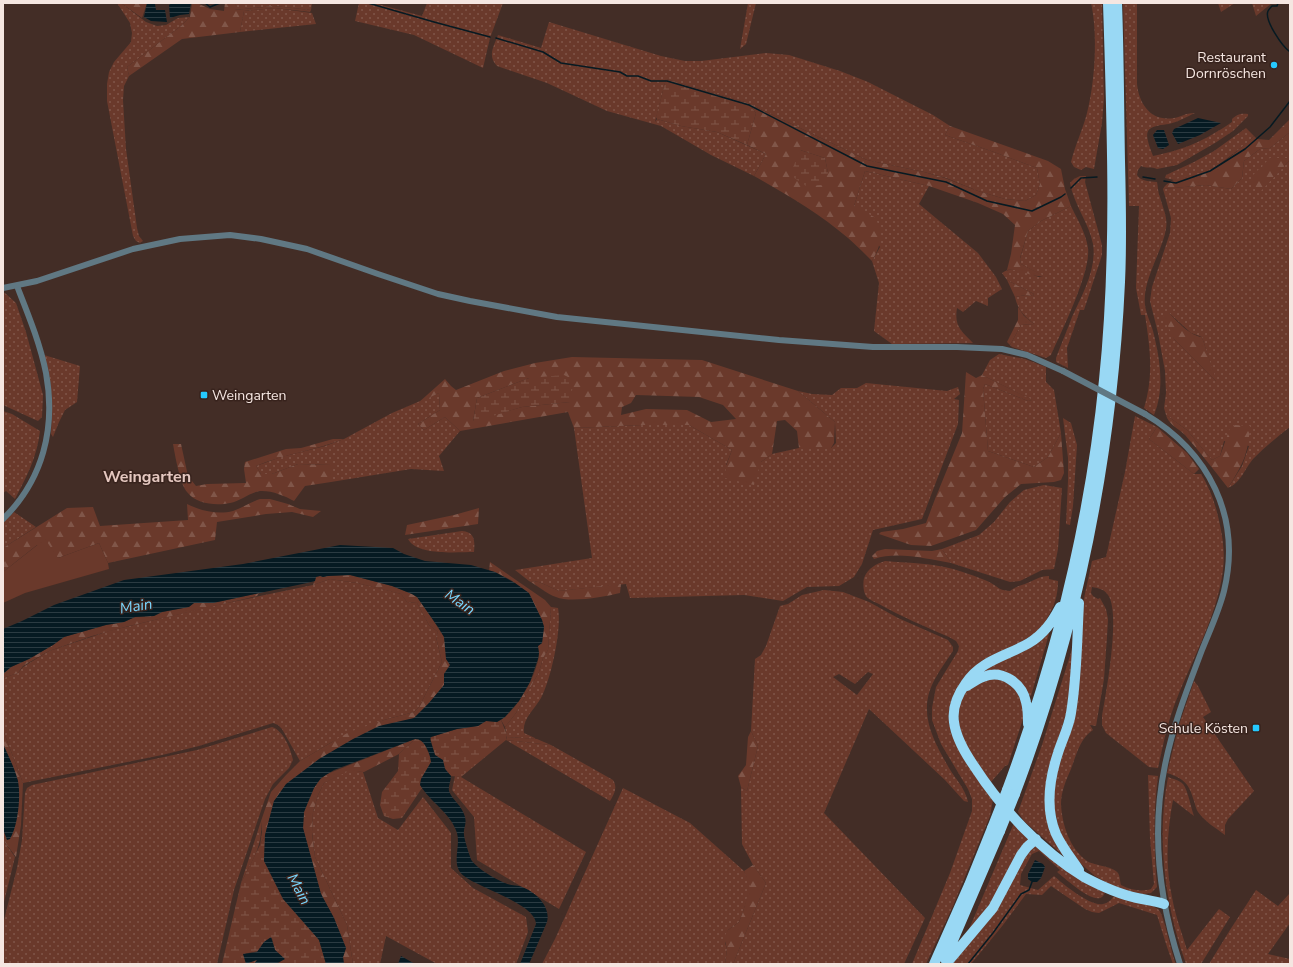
<svg xmlns="http://www.w3.org/2000/svg" width="1293" height="967" font-family="'Nunito Sans',sans-serif">
<style>
.grass{fill:url(#grass-dots);fill-rule:evenodd}
.forest{fill:url(#forest-firs);fill-rule:evenodd}
.wetland{fill:url(#wetland-marsh)}
.green{fill:#6a392b}
.water{fill:url(#water-rules)}
.lines{fill:none;stroke-linecap:round;stroke-linejoin:round}
.stream{stroke:#061a22;stroke-width:1.5}
.minor{stroke:#607883;stroke-width:6}
.highway{stroke:#99d8f4;stroke-width:10}
.minor-bridge{stroke:#607883;stroke-width:6}
.highway-bridge{stroke:#99d8f4;stroke-width:10}
.poi-dot{fill:#25c9fe;stroke:#38231d;stroke-width:1.5}
.labels{text-anchor:middle;dominant-baseline:central;stroke-width:3;stroke-linejoin:round;paint-order:stroke}
.poi-label{font-size:14px;fill:#f5e6e1;stroke:#38231d;text-anchor:end}
.water-label{font-size:15px;font-style:italic;fill:#7ad8ff;stroke:#38231d}
.quarter-label{font-size:16px;font-weight:bold;fill:#e5c8c0;stroke:#38231d}
</style>
<defs>
<pattern id="grass-dots" width="8" height="8" patternUnits="userSpaceOnUse"><rect width="8" height="8" fill="#6a392b"/><path d="M2 2h.1M6 6h.1" fill="none" stroke="#805649" stroke-width="1.8" stroke-linecap="round"/></pattern>
<pattern id="forest-firs" width="22" height="20" patternUnits="userSpaceOnUse"><rect width="22" height="20" fill="#6a392b"/><path d="M5 1l3.5 6h-7zM16 11l3.5 6h-7z" fill="#805649"/></pattern>
<pattern id="wetland-marsh" width="20" height="14" patternUnits="userSpaceOnUse"><rect width="20" height="14" fill="#6a392b"/><path d="M1 5h8M5 5V1M11 12h8M15 12V8" fill="none" stroke="#805649"/></pattern>
<pattern id="water-rules" width="6" height="5" patternUnits="userSpaceOnUse"><rect width="6" height="5" fill="#061a22"/><path d="M0 2.5h6" fill="none" stroke="#2b3b42"/></pattern>
</defs>
<rect width="100%" height="100%" fill="#432d26"/>
<path class="grass" d="M117,3H121L146,22L157,26L166,25L178,18L190,17L181,26L127,67L129,76L124,86L123,100L126,149L137,228L139,236L143,241L140,243L136,241L133,236L107,101V84L109,72L114,62L131,42L132,33L130,23Z
M236,3H312L311,10L274,6L234,10Z
M359,3H374L422,16L427,3H503L490,38L483,68L414,35L355,21Z
M748,3H756L746,44L740,49Z
M1091,3H1102L1104,98L1102,123L1094,169L1086,167L1081,170L1074,167L1071,162C1075,145 1083,129 1087,113C1095,82 1098,33 1091,3Z
M1123,3H1137V84C1139,104 1151,122 1174,118C1182,117 1184,113 1195,113C1186,117 1178,122 1169,124C1163,125 1152,125 1148,131C1145,137 1151,150 1153,156C1186,149 1204,141 1232,122V119C1237,114 1241,113 1248,114V116L1233,131L1215,143L1177,165L1157,169C1152,166 1146,169 1141,166L1138,170L1137,175C1141,182 1151,181 1157,182C1158,187 1158,193 1160,197C1163,209 1168,217 1166,229C1162,252 1142,281 1145,305C1146,314 1151,323 1153,331C1160,359 1165,388 1154,415L1144,408C1154,375 1150,348 1145,315H1141L1136,288L1139,206H1129Z
M1218,3H1235L1221,12Z
M1252,3H1272L1256,16Z
M275,8L312,13L316,24L240,32L244,11Z
M549,22L661,56L685,61H701L766,53L789,55L840,71L868,82L933,115L950,126L945,135L994,152L1037,168L1040,184L1036,195L1025,201L1005,199L978,191L946,178L924,172L867,160L748,103L666,79L655,122L657,119L681,126L717,132L766,154L754,176L711,155L661,126L607,111L547,83L497,66C487,56 494,46 498,35L541,48Z
M1246,128L1254,136L1246,144L1209,172L1174,180L1165,178L1166,175L1194,162L1214,151Z
M1290,132V158H1270L1261,190L1290,160V427C1277,437 1265,447 1254,458C1244,469 1242,482 1228,488L1242,466L1249,446L1224,441L1220,456L1212,460L1187,430L1166,415L1164,408L1166,393L1165,371L1158,333L1150,301L1152,287L1170,233L1171,218L1163,189L1206,185L1231,189L1242,178L1244,161L1260,149L1270,148ZM1169,313L1191,333L1202,337L1216,381L1174,339Z
M865,171L929,186L919,204L978,253L996,277L1002,289L988,298V306L976,301L963,312L957,308C954,326 961,331 973,343L892,344L874,331L879,283L872,261L880,247L854,206Z
M1080,176H1086L1085,182L1102,245V255L1084,310H1080L1067,348L1068,368L1056,362V358C1061,344 1067,331 1072,317C1082,295 1097,269 1093,244C1089,223 1074,205 1070,183L1074,179Z
M1071,206C1077,219 1086,233 1088,248C1091,272 1062,330 1051,355L1046,358L1012,347L1010,345L1021,325L1034,324C1023,315 1018,310 1015,297L1026,295L1033,296L1034,294L1007,280L1002,273C1014,265 1027,273 1039,277L1043,276L1021,264L1020,259L1028,231L1041,221Z
M3,293H5L16,303L26,332L43,395L42,417L38,421L3,405Z
M999,354L1025,359L1046,367V382L1054,390L1061,433L1048,457L1034,467L988,451L983,389L985,384L1028,401L1032,400L982,375L990,360Z
M44,355L80,366L77,402L65,410L59,422L53,437L51,434C52,407 53,380 44,355Z
M866,383L947,391L958,387L960,394L954,399L959,400L958,424L922,519L873,530L862,564L854,577L839,586L807,587L783,601L744,595L630,598L626,584L559,591L539,582L529,581L515,570L592,558L574,428L643,425H689L732,450L726,465L761,462L772,454L799,448H831L836,443L835,422L798,391L812,394L832,395L841,388H857Z
M439,393L440,410L418,424L424,430L445,417L460,431L439,456L444,471L411,469L331,482V465L298,464L272,474H261L256,466L281,457L325,446L344,439L392,413Z
M3,411L12,414L40,431C37,457 27,476 15,499L6,491L3,493Z
M1135,416L1157,427L1149,439L1194,474H1201C1211,490 1216,506 1220,525C1223,539 1225,555 1223,570C1217,620 1187,667 1171,715C1165,733 1162,751 1158,768L1149,767L1106,733L1102,725V716C1106,694 1121,612 1108,595C1104,589 1098,588 1092,587L1091,593L1093,596L1098,599L1100,598L1106,609L1108,619L1107,637L1104,679L1096,726L1090,725L1093,730C1080,738 1076,756 1071,769C1066,780 1061,792 1061,804C1062,825 1070,849 1087,861C1095,866 1113,866 1118,873C1120,876 1120,882 1121,885C1130,890 1142,892 1151,889L1154,884L1150,838L1148,775L1158,776C1153,814 1154,850 1157,887L1151,893L1144,894L1125,891L1107,883L1095,876L1080,863L1068,849L1061,834L1055,819L1052,790L1061,749L1083,603L1092,561L1106,557L1125,472Z
M1063,418L1071,423L1077,445L1073,506L1070,525L1066,524L1068,481V458Z
M1044,485L1062,488L1058,549L1054,569L1042,570L1020,581L1010,582L951,563L942,549L979,535L994,522L1010,502L1024,490Z
M14,512L36,527L3,548V523Z
M462,531C475,532 475,541 474,552C457,552 417,556 408,539Z
M885,561C907,563 931,563 953,569C963,572 982,578 991,583C1000,588 998,590 1010,591C1015,587 1019,586 1025,584C1033,581 1039,576 1049,576V579L1058,581C1058,596 1054,607 1046,620L1048,619L1036,633L1019,643L995,654L954,694C948,708 947,720 952,735L993,800L990,816L953,906L926,964H912L950,873L972,811V799L968,789L941,744L932,720V708L936,687L958,651L959,646L956,641L949,637C926,627 902,617 879,604C875,602 869,600 866,596C863,591 863,583 864,578C868,568 876,564 885,561Z
M330,579L357,583L390,591L401,594L407,602L417,603L429,625L438,632L436,637L442,662L419,707L414,712L384,720L332,742L300,761L282,729L278,725L273,723L199,746L162,755L23,783L3,730V678L18,673L23,667L49,651L109,631L208,607L313,585Z
M824,590L843,592L869,602L898,618L948,640L953,647V651C945,663 935,676 930,690C920,718 936,745 949,768C956,780 965,788 968,802L964,801L945,780L869,709L824,813L925,918L904,964H733L766,883L753,865L742,844L741,787L747,791L758,746L751,731L755,659L761,655L766,646L780,606L788,604L802,595ZM868,672L873,674L857,695L833,677L839,674L855,684Z
M551,607L558,608C562,629 551,679 541,698C534,710 522,719 524,733L537,739L507,737L505,727L516,713L539,672L543,658L548,650Z
M1048,632L1049,634L1031,696L1029,695L1024,686L1019,680L1012,675L982,673L992,664Z
M1073,646V670L1067,710L1047,779L1066,858L1024,821L1018,812L1042,745Z
M989,678L1003,680L1018,691L1024,711L1023,719L1008,765L1005,766L991,782C975,759 950,730 961,701C963,697 964,693 967,690C973,685 983,682 989,678Z
M1194,681L1198,686L1211,712L1203,717L1254,791L1228,819L1225,825V835C1216,828 1205,822 1198,812C1196,809 1195,804 1194,801C1189,784 1185,779 1167,773L1179,725Z
M272,727C283,730 291,749 293,760L289,768L273,784L265,799L234,890L217,964H3V924L17,868L22,840L25,793L27,788L32,785L197,750Z
M506,740L551,745L613,780C618,788 614,794 610,801Z
M349,770L363,772L378,818L398,830L423,797L451,833V868L473,888L526,917L528,932L516,964H437L386,936L380,964H353L347,925L315,857L312,832L313,812L318,795L324,783Z
M455,776L461,777L586,852L559,909L477,860L474,817L452,790Z
M1168,777C1173,779 1179,780 1183,784C1188,790 1191,808 1194,816L1173,800C1167,831 1165,866 1172,897C1175,915 1182,933 1187,950L1219,909L1230,917L1201,964H1186C1165,905 1156,839 1168,777Z
M623,788L690,823L744,871L751,886L743,912L739,922L728,930L725,943L727,949L725,964H542L555,939Z
M261,821C263,847 252,860 241,883Z
M1014,823L1030,839L990,906L971,929H969Z
M3,840L15,857L3,906Z
M1036,846L1105,892C1100,912 1065,878 1057,872L1060,870L1039,851L1032,854L1021,874L1020,885L1038,890L1054,876C1063,884 1091,907 1103,904C1108,903 1111,900 1113,897L1116,896C1126,899 1150,903 1158,909C1164,913 1171,953 1176,964H1173L1167,947L1157,915L1119,903L1099,913L1092,912L1085,909L1051,886L1042,895L1026,894L1003,925L971,964H953L1016,869L1032,848Z
M1256,890L1278,906L1290,893V923L1268,954L1290,959V964H1209L1230,930Z"/>
<path class="forest" d="M121,3H147L142,18Z
M192,3H197L210,9L224,11L225,3H236L235,10L274,6L311,10L310,12L275,8L244,11L240,32L182,39L129,76L127,67L181,26L190,17Z
M748,103L867,160L924,172L945,178L978,191L1005,199L1025,201L1036,195L1040,184L1037,168L994,152L945,135L950,126L1048,161L1061,169L1065,189L1071,206L1041,221L1028,231L1020,258L1021,264L1044,276C1031,278 1020,268 1007,270L1011,254L1015,225L1003,214L978,203L929,186L865,171L854,206L876,218C882,238 882,243 872,261C864,253 856,245 848,238C820,214 786,194 754,176L766,154L747,145L756,113ZM800,150L825,158L828,173Z
M1290,119V132L1270,148L1260,149L1244,161L1242,178L1231,189L1206,185L1163,189C1171,175 1194,177 1208,172C1218,168 1246,144 1254,136L1257,139L1269,140Z
M1270,158H1290V160L1261,191L1250,183L1253,175Z
M1007,280L1034,294L1033,296L1026,295L1015,297Z
M1018,307L1024,316L1034,324L1021,325L1010,345L1007,342L1018,320Z
M1164,311L1169,313C1177,321 1190,336 1202,337L1217,382L1174,339L1163,315Z
M572,357L702,360L798,391L835,422L834,443L831,448H799L797,431L785,420L777,421L772,454L761,462L754,485L725,478L726,466L732,450L689,425H643L574,428L568,412L460,431L445,417L424,430L418,424L440,410L439,393L418,403L445,379L451,386L456,390L504,371L535,363ZM529,378L570,402L522,407L473,421L477,398ZM636,395L699,397L723,405L736,419L711,422L687,410L646,409L621,415L622,407L631,403Z
M966,372L976,378L982,375L1033,400L1028,401L985,384L983,389L988,451L1034,467L1048,457L1061,433L1064,473L1061,480L1054,482L1021,484L1005,497L976,530L931,546L911,545L879,534L881,532L903,529L926,523L935,499L962,433Z
M1166,415L1187,430L1212,460L1220,456L1230,428L1235,425L1250,426C1248,455 1243,464 1228,488C1214,470 1200,452 1185,435C1179,429 1168,424 1166,415Z
M1157,427L1187,453L1199,469L1194,474L1149,439Z
M333,439H344C316,450 285,454 256,466L261,474H272L298,464L331,465V482L305,486L294,501C285,496 273,491 262,491C251,491 241,501 230,503C216,506 196,504 187,492C180,484 175,455 173,444H181L188,476L196,486L207,484L246,483L244,469L245,462L286,449L301,448Z
M260,499H270L288,504L300,509L321,511L313,517L292,512L266,514L217,522L215,540L108,563L99,543L58,558L37,545L3,572V548L67,508L93,507L100,526L188,520L187,504C201,511 218,515 233,511C242,508 251,502 260,499Z
M479,508L478,524L405,535L407,525L454,515Z
M885,549L932,551L942,549L951,563C926,559 898,551 874,559L872,556L877,551Z
M490,562L545,600L551,607L548,650L543,658L539,672L516,713L505,727L501,720C518,708 536,677 539,655C539,652 538,650 538,646L542,643L544,627L542,620L528,593L511,580L495,572L489,571Z
M350,575L392,586L412,594L417,597L429,614L444,637L450,665L444,674V685L429,703L414,718L274,801L265,835L260,845L262,832L261,821L271,792L286,775L300,761L349,732L384,720L414,712L419,707L442,662L436,637L438,632L429,625L417,603L407,602L401,594L357,583L330,579L313,585L316,577L320,576L323,577L328,576Z
M529,581L539,582L559,591L621,584L620,593C604,597 570,603 556,597C547,594 538,586 529,581Z
M259,593L257,596L129,626L92,636L49,651L23,666L18,673L3,678V674L11,667L29,659L53,645L64,637L106,625L124,622L135,617L154,616L162,612L188,607L194,603H213Z
M3,730L23,783L21,825L16,857L3,840V829L5,833L18,781L3,743Z
M751,731L758,746L747,791L741,787L738,776L746,765L748,737Z
M507,737L537,739L551,745L506,740Z
M415,739L399,754L364,772L349,771L324,783L318,795L313,812L312,834L315,857L347,925L353,964H344L343,957L346,948L334,918L321,894L303,828L304,812L309,797L317,782L327,774Z
M753,865L766,883L733,964H725L727,949L724,937L728,930L739,922L743,912L750,886L744,871Z"/>
<path class="wetland" d="M666,79L748,103L756,113L747,145L717,132L681,126L657,119L656,117Z
M800,150L825,158L828,173L822,185L806,186L790,175Z
M564,375L574,380L570,402L522,407L473,422L477,398L529,378Z
M501,720L507,735L506,740L461,777L451,776C449,773 446,771 445,768C441,759 444,761 435,755L431,741V737L457,729L478,726L486,721L497,722Z
M417,738C423,741 425,744 427,750C429,754 432,758 431,762C430,772 416,777 422,788L402,818L393,819L384,816L380,805L382,792L398,771L399,754L415,739Z
M265,835L264,861L319,940L326,964H276L284,959L275,950L272,938L264,942L258,951L243,954L258,959L254,964H222L241,883Z"/>
<path class="green" d="M45,539L58,558L99,543L108,563L109,569L25,593L3,603V572Z"/>
<path class="water" d="M147,3L155,4L156,10H165L167,22L151,21L144,17Z
M172,3H191L189,14L180,15L170,18L169,5Z
M1198,118L1221,123L1200,135L1178,144L1172,133L1174,129Z
M1157,130H1164L1169,145L1163,149L1158,148L1153,135Z
M340,545L393,548L404,554L425,561L471,565L495,572L515,583L529,593L542,620L544,627L542,643L538,646L539,653L538,659L530,682L519,701L505,717L497,722L486,721L478,726L457,729L431,737L430,739L435,755L443,760L445,769L451,776C451,781 448,786 449,791C452,800 462,805 465,817C467,825 463,828 464,835C464,838 470,858 472,861C478,869 495,879 505,883C510,886 517,885 522,887C536,892 551,907 547,922L529,964H520L536,924C536,904 479,888 464,876C450,865 461,848 457,833C451,813 430,802 420,785L421,779L431,762C430,753 425,739 415,739L334,770L321,778L314,788L304,812L303,828L321,894L334,918L346,948L343,957L344,964H326L319,940L283,899L264,861L265,835L274,801L286,784L319,759L353,739L379,726L414,718L429,703L444,685V674L450,665L446,659L444,637L438,627L417,597L412,594L392,586L350,575L328,576L323,577L320,576L316,577L315,581L307,583L213,603H194L189,607L162,612L154,616L135,617L124,622L106,625L64,637L53,645L29,659L11,667L3,674V629L22,621L54,605L124,580L243,564Z
M3,744C8,755 15,769 18,781C21,797 18,825 10,839L7,840L3,829Z
M1035,860L1043,864L1045,867L1041,878L1037,882H1032L1028,879V874Z
M271,937L275,950L285,959L276,964H254L257,960L246,964L243,954L257,952L264,942Z
M401,956L415,964H398Z"/>
<g class="lines">
<path class="stream" d="M205,3L210,7L220,3
M368,3L434,22L490,37
M1278,3L1277,6H1272C1271,7 1269,9 1268,11C1264,20 1282,46 1290,52
M496,38L543,52L561,63L620,72L627,76H638L651,81H667L749,105L867,166L946,182L987,201L1032,211L1061,197L1065,194
M1143,177L1155,179
M1164,181L1176,183L1210,171L1245,149L1270,127L1290,101
M1071,188L1081,178L1097,177
M968,964L993,933L1021,894L1029,890L1032,882"/>
<path class="minor" d="M3,288L37,281L133,249L180,239L230,235L261,239L307,249L378,274L438,294L470,301L557,317L779,340L873,347H957L1002,349L1027,355L1063,371
M1145,414C1209,452 1242,517 1224,591C1219,611 1210,630 1202,650C1188,687 1173,725 1165,765C1151,832 1159,899 1180,964
M3,519C43,480 56,428 46,373C40,343 28,314 17,286"/>
<path class="highway" d="M1079,603C1077,640 1077,677 1071,713C1069,727 1062,740 1058,753C1049,780 1045,808 1056,834C1062,847 1071,858 1079,870
M1060,607C1052,622 1044,634 1029,643C1007,656 981,660 966,683C958,694 952,708 954,722C956,738 965,753 974,766C1002,809 1040,850 1084,877C1101,886 1118,894 1137,898C1146,900 1155,901 1164,904
M967,686C972,683 977,679 983,677C1002,669 1022,683 1026,702C1028,709 1028,717 1028,724
M1007,790C1056,658 1090,521 1104,380C1117,255 1112,128 1108,3
M1015,794C1077,630 1112,457 1120,282C1122,241 1121,201 1120,161C1119,108 1119,56 1117,3
M945,959L1000,831
M934,964L969,885L992,828
M946,964L993,908L1021,855L1027,847L1036,839"/>
<path class="minor-bridge" d="M1063,371L1145,414"/>
<path class="highway-bridge" d="M992,828L1007,790
M1000,831L1015,794"/>
</g>
<g class="poi-dot">
<circle cx="1274" cy="65" r="4"/>
<rect x="200" y="391" width="8" height="8" rx="2"/>
<rect x="1252" y="724" width="8" height="8" rx="2"/>
</g>
<g class="labels">
<g class="poi-label">
<text x="1266" y="57">Restaurant<tspan x="1266" dy="16">Dornröschen</tspan></text>
<text x="212" y="395" text-anchor="start">Weingarten</text>
<text x="1248" y="728">Schule Kösten</text>
</g>
<g class="water-label">
<text transform="translate(460 602) rotate(35)">Main</text>
<text transform="translate(136 606) rotate(-9)">Main</text>
<text transform="translate(299 889) rotate(62)">Main</text>
</g>
<g class="quarter-label">
<text x="147" y="477">Weingarten</text>
</g>
</g>
<rect width="1293" height="967" fill="none" stroke="#f5e6e1" stroke-width="8"/>
</svg>
